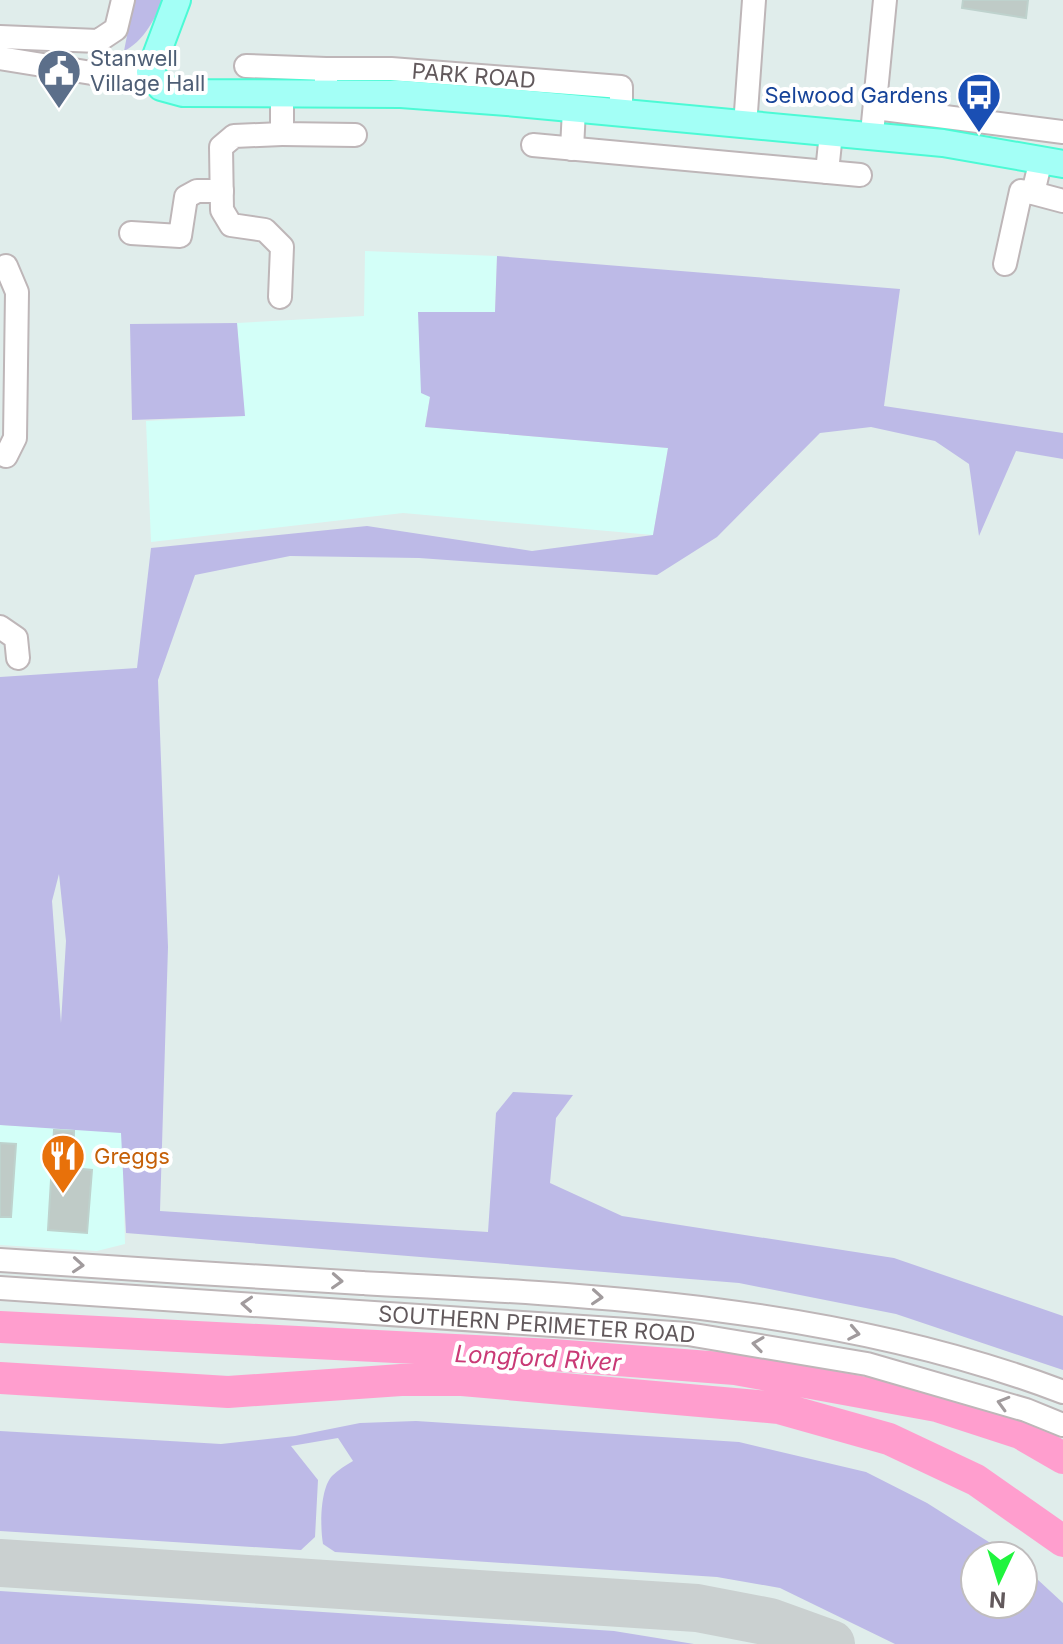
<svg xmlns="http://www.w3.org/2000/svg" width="1063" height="1644" font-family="Inter,sans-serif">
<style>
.commercial{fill:#d3fff8}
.green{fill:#bdbae7;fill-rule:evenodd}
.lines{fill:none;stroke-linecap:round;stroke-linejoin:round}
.river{stroke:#ff9ece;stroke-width:32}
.taxiway{stroke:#cad0d0;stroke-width:48}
.building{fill:#bfcbc7;stroke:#bed2cd;stroke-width:2}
.minor-casing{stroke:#beb6b8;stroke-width:26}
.major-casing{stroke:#4cfad5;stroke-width:30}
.minor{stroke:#fff;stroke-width:22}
.major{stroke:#a3fff6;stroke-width:26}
.oneway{stroke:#a19b9d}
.labels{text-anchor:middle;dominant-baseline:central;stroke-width:8;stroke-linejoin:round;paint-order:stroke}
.service-label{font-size:22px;fill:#4e5e75;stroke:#fff;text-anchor:start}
.street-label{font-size:22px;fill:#62595c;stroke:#fff}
.transit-label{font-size:22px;fill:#164399;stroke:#fff;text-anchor:end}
.food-label{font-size:22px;fill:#c56008;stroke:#fff;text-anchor:start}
.water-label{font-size:24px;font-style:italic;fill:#c93a76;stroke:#fff}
</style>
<rect width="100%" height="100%" fill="#e0edeb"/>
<path class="commercial" d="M365,251L497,256L495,312L430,396L425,427L668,448L653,535L403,513L151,542L146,421L244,416L237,323L364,316Z
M0,1125L122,1132L125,1244L97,1251L0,1245Z"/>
<path class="green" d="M134,0H163C155,19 143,42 124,51Z
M497,256L900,289L884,406L1063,433V459L1016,451L979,536L969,464L935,441L871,427L820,433L717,537L657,575L419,558L290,556L195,575L158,680L168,947L160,1211L488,1232L496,1113L513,1092L573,1095L556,1118L550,1183L622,1216L894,1258L1063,1316V1370L896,1314L739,1283L126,1233L121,1133L0,1125V677L137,668L151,548L367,526L532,551L653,535L668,448L425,427L430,397L421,393L418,312H495ZM59,874L66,941L61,1023L52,901Z
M237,323L245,416L132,420L130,324Z
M416,1421L739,1442L866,1472L927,1503L1011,1556H975V1604H1023V1566L1063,1603V1644H895L780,1588L717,1577L335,1552L323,1544C320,1527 320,1489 332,1476C338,1470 346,1465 353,1461L338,1438L291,1446L318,1480L315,1537L301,1550L0,1531V1431L221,1444L295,1436L360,1423Z
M0,1591L614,1631L694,1644H0Z"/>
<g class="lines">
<path class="river" d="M0,1327L553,1355L735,1369L937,1406L1020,1433L1063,1458
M0,1378L228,1392L401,1380H462L779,1408L889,1439L976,1480L1063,1541"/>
<path class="taxiway" d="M0,1563L697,1608L770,1622L831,1644"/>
</g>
<path class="building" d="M963,0H1028L1026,18L962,8Z
M54,1130L74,1131L73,1168L92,1170L87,1233L48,1230Z
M0,1143L16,1144L11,1217H0Z"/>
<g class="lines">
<g class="minor-casing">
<g id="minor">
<path d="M0,37L98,41L116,29L123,0"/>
<path d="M0,58L104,75L150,72"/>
<path d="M246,66L326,69"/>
<path id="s1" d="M326,95V69H391L621,87V114"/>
<path d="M282,96V134L355,135"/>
<path d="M875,108L1063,132"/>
<path d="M873,123L885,0"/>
<path d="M745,126L754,0"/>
<path d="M533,145L860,175"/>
<path d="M572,149L574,109"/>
<path d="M827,172L831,133"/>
<path d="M1033,193L1063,201"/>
<path d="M131,233L180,236L186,197L197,191H222"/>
<path d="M1005,264L1021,191L1033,193L1041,159"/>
<path d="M6,266L17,292L15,438L6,456"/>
<path d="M280,297L282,247L265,230L231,225L222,210L221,147L234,136L282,134"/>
<path d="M0,627L16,638L18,658"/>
<path d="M0,1260C121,1268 241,1276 362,1283C598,1295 840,1307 1063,1392"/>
<path id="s2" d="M0,1288L688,1334L867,1364L1026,1410L1063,1425"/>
</g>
</g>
<g class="major-casing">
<path id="major" d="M177,0L150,72L161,87L183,93L401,94L507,102L943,143L1063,164"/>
</g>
<use href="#minor" class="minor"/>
<use href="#major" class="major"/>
</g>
<defs><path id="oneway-chevron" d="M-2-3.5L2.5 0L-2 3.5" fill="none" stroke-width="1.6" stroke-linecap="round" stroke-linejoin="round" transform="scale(2)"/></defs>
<g class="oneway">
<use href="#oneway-chevron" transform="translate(78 1265) rotate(4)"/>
<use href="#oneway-chevron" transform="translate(337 1281) rotate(3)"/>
<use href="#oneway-chevron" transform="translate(597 1297) rotate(4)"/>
<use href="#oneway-chevron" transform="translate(247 1304) rotate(-176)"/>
<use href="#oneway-chevron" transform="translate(854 1333) rotate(11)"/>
<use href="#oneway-chevron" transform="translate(758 1344) rotate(-172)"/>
<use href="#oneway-chevron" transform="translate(1003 1403) rotate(-164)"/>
</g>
<defs>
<g id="civic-pin" transform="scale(2.3)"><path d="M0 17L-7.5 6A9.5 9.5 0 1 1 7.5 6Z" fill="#5c6f8a" stroke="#fff"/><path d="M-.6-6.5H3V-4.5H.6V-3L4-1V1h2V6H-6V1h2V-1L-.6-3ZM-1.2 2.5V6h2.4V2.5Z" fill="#fff"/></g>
<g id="bus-pin" transform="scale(2.3)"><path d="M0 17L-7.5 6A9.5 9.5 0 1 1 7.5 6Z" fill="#1a4fb4" stroke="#fff"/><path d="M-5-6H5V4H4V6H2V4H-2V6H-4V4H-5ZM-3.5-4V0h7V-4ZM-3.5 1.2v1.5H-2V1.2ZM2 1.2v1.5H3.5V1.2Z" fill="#fff"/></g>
<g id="restaurant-pin" transform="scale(2.3)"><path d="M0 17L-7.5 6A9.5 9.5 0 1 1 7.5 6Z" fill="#e8710a" stroke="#fff"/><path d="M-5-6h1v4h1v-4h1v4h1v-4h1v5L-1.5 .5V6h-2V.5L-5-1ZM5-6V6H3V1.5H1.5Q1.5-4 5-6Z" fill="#fff"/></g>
</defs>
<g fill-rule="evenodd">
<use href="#civic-pin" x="59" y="71"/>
<use href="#bus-pin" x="979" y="95"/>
<use href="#restaurant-pin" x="63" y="1156"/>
</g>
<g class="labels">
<g class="service-label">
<text x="90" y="58">Stanwell<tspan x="90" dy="25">Village Hall</tspan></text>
</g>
<g class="street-label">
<text stroke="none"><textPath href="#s1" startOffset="174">PARK ROAD</textPath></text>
<text stroke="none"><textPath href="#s2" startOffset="538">SOUTHERN PERIMETER ROAD</textPath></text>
</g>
<g class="transit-label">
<text x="948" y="95">Selwood Gardens</text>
</g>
<g class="food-label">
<text x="94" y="1156">Greggs</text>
</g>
<g class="water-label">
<text transform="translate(538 1358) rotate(3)">Longford River</text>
</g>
</g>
<g transform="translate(999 1580) rotate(184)"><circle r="38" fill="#ffffff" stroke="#c0bdbe" stroke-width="2"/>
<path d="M0-6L14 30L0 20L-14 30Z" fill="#20f43e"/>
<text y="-12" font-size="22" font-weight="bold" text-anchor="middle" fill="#62595c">N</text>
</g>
</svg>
